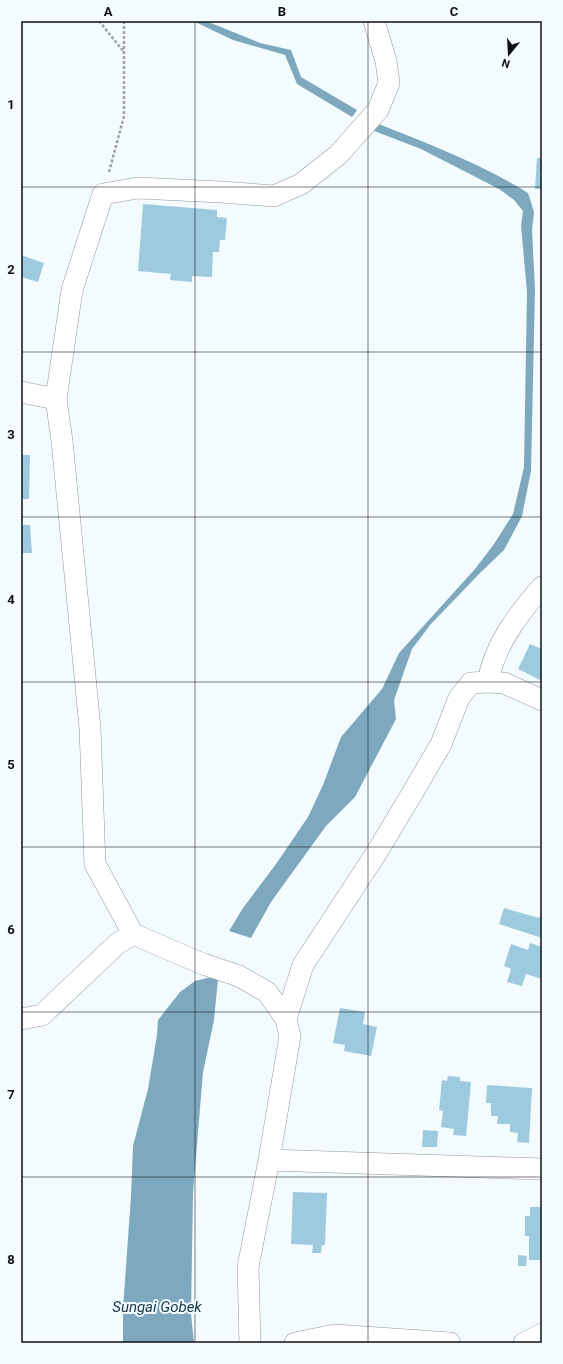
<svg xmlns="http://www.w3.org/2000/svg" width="563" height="1364" font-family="Roboto,sans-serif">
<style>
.water{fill:#7da8bd}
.building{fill:#9ecadf}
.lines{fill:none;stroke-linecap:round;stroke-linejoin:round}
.minor-casing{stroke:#8f979b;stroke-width:22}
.path{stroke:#9ca1a5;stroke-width:2.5;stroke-dasharray:3 2;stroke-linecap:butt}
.minor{stroke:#fff;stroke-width:21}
.grid{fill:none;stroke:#0e1113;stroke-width:1;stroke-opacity:0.55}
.labels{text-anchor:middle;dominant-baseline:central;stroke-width:4;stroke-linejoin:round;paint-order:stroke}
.water-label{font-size:15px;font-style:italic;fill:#113848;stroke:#f4fbff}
.neatline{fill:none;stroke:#0e1113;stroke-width:1.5}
.grid-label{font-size:13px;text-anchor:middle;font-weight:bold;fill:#0e1113}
</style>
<rect width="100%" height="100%" fill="#f4fbff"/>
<path class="water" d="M193,21H206L260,43L291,50L301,77L357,110L352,117L297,84L285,55L233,40Z
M374,122C426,143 480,163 528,193L534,212L532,230L535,289L531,471L522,516L504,550L480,573L431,624L412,649L394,700L396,719L355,797L326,826L271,902L251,938L229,931L243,908L276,864L308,817L323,785L341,737L382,689L399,653L475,569L494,544L513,514L524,467L527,292L521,226L523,211L514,200L499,189L421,149L369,129Z
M216,976L218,979L214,1020L203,1072L193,1193L191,1314L194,1343H123V1309L131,1196L133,1146L148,1089L157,1035L158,1020L180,992L195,981Z"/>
<path class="building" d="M537,158H542V189H535Z
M143,204L217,210V217L227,218L225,240H220L219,252H213L212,277L192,276V282L170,280L171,274L138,271Z
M21,255L44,263L38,282L21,277Z
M21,455H30L29,499H21Z
M21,525H30L32,553H21Z
M530,644L542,649V681L518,669Z
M504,908L539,918L541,915H542V938L499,924Z
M530,943L542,947V979L526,974L522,986L507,982L511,969L504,966L511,944L528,950Z
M340,1008L365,1012L363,1024L377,1027L371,1056L344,1051L345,1045L333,1043Z
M448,1076L460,1077V1081L471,1082L466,1136L453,1135L454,1129L441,1127L443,1111L439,1110L442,1080L447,1081Z
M487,1085L532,1088L529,1143L517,1142L518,1133L510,1132V1124H497L498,1116H491V1103H486Z
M423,1130L438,1131L437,1147H422Z
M293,1192L327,1193L325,1245H322L321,1253H312L313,1245L291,1244Z
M530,1207H542V1260H529V1236H525V1216H530Z
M518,1255L527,1256L526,1266H518Z"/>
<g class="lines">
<g class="minor-casing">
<path id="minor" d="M21,392L56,399
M488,682C494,646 518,614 542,587
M21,1019L42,1015L117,944L133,934
M286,1019L303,965L377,852L413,792L441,744L459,698L471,683L488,682L504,683L542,700
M269,1160L542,1169
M250,1343L248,1267L269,1160L290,1036L286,1019L267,992L239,976L203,964L133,934L95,864L90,728L62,441L56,399L72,290L103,194L138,188L221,192L274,196L301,184L338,155L378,110L389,83L386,61L374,21
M295,1343L335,1335L450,1343
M524,1343L542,1334"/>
</g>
<path class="path" d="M99,21L124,52
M109,172L124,116V21"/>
<use href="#minor" class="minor"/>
</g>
<path class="grid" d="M195,21V1343M368,21V1343M21,187H542M21,352H542M21,517H542M21,682H542M21,847H542M21,1012H542M21,1177H542"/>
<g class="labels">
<g class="water-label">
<text x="157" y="1307">Sungai Gobek</text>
</g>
</g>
<rect width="563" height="1364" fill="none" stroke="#f4fbff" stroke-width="44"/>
<g transform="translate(509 54) rotate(198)" stroke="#f4fbff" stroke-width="3" paint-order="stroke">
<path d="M0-3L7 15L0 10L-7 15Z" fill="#0e1113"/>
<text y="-6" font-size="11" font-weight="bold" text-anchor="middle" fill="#0e1113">N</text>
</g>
<rect x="22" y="22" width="519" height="1320" class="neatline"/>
<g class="grid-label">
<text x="108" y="16">A</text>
<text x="282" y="16">B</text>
<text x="454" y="16">C</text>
<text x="11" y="109">1</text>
<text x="11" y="274">2</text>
<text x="11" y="439">3</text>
<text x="11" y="604">4</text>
<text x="11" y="769">5</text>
<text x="11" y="934">6</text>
<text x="11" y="1099">7</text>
<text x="11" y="1264">8</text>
</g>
</svg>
